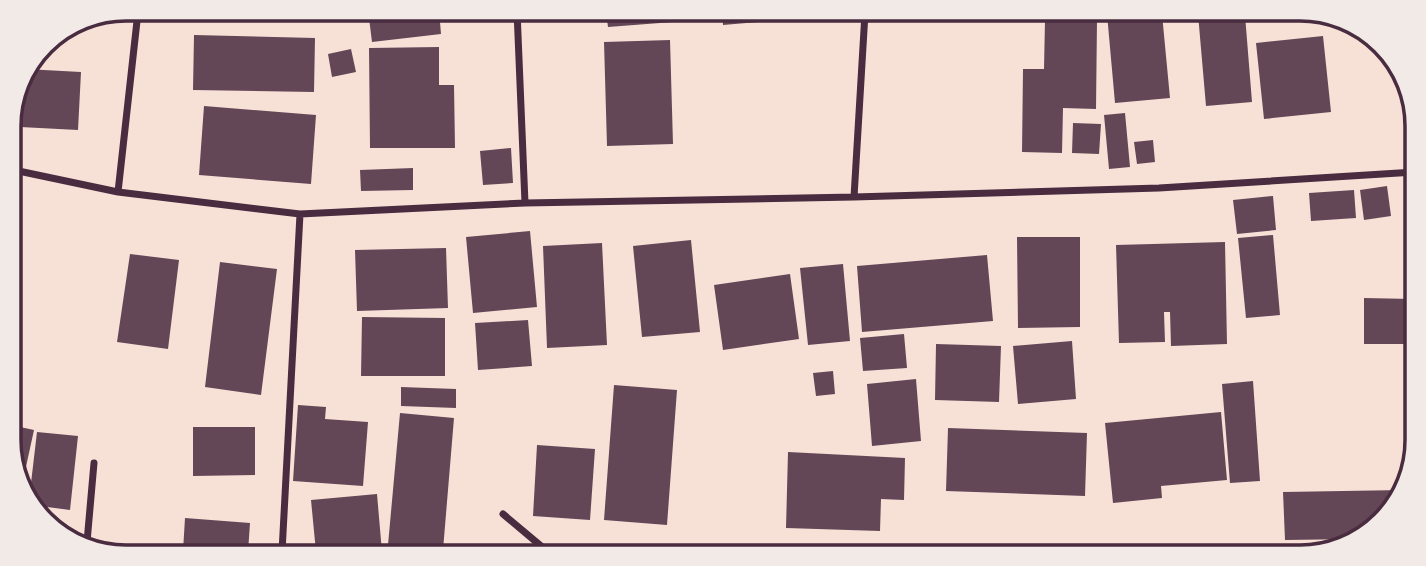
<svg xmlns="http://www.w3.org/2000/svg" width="1426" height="566" font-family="Barlow,sans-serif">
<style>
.building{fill:#644757}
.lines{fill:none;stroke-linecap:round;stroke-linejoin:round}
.minor{stroke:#4a2c40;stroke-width:7}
.rim{fill:none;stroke:#4a2c40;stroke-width:3.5}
</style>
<rect width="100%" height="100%" fill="#f7e1d7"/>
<path class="building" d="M173,9L310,10L309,20L173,11Z
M368,10H439L441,34L372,42Z
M606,11L672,12L673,22L608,27Z
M722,12L852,13V14L723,25Z
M1107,14H1162L1170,98L1115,103Z
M1198,14L1245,15L1252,102L1206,106Z
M1045,20H1097L1096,109L1063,108L1062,153L1022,152L1023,69H1044Z
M194,35L315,38L314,92L193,90Z
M1323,36L1331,112L1264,119L1256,43Z
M670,40L673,144L607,146L604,42Z
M439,47V85H454L455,148H370L369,48Z
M351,49L356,72L332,77L328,54Z
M25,69L81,72L78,130L20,127Z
M204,106L316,115L311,184L199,175Z
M1125,113L1130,167L1109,169L1104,115Z
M1073,123L1101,124L1099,154L1072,153Z
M1153,140L1155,162L1137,164L1134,142Z
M511,148L513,183L483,185L480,151Z
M413,168V190L361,191L360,170Z
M1387,186L1391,216L1364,220L1360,190Z
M1354,190L1356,218L1311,221L1309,193Z
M1273,196L1276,230L1237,234L1233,200Z
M530,231L537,307L473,313L466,237Z
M1273,235L1280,315L1246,318L1238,238Z
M1017,237H1080V327L1018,328Z
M691,240L700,332L642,337L633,246Z
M1225,242L1227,344L1171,346L1170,312H1164L1165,342L1119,343L1116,245Z
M602,243L607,345L547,348L543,246Z
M446,248L448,308L357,311L355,250Z
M130,254L179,260L168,349L117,342Z
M987,255L993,321L862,332L857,266Z
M220,262L277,269L261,395L205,387Z
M843,264L850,341L808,345L800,268Z
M790,274L799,339L723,350L714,285Z
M1364,298L1413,299V344H1364Z
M362,317L445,318V376H361Z
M528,320L532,366L478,370L475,323Z
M904,334L907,368L863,371L860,338Z
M1072,341L1076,399L1018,404L1013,346Z
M936,344L1001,346L999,402L935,400Z
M833,371L835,394L816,396L813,373Z
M916,379L921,441L872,446L867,384Z
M1253,381L1260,481L1230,483L1222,384Z
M614,385L677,390L667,525L604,520Z
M401,387L456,389V408L401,406Z
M298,405L326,407L325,419L368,422L363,486L293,481Z
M1221,412L1227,480L1161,486L1162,498L1113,503L1105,423Z
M400,413L454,418L443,550L388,545Z
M11,425L34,430L22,485L11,463Z
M193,427H255V475L193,476Z
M948,428L1087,433L1085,496L946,491Z
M37,432L78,436L70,510L32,505L29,500Z
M537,445L595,449L590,520L533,516Z
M788,452L905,458L904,500L881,499L880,531L786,528Z
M1403,490L1371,533L1356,539L1285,540L1283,492Z
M377,494L382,552H316L311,500Z
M185,518L250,523L248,552L183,551Z"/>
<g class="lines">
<path class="minor" d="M517,11L525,203
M9,169L118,192L300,214L525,203L854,197L1159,188L1415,172
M118,192L137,21L136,9
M854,197L865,13
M503,514L547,551L557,553
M89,551L87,542L94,463
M282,552L300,214"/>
</g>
<path d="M0 0H1426V566H0ZM126 21H1300A105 105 0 0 1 1405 126V440A105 105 0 0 1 1300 545H126A105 105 0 0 1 21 440V126A105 105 0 0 1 126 21Z" fill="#f1eae7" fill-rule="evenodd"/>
<path class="rim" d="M126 21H1300A105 105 0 0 1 1405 126V440A105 105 0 0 1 1300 545H126A105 105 0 0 1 21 440V126A105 105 0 0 1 126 21Z"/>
</svg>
